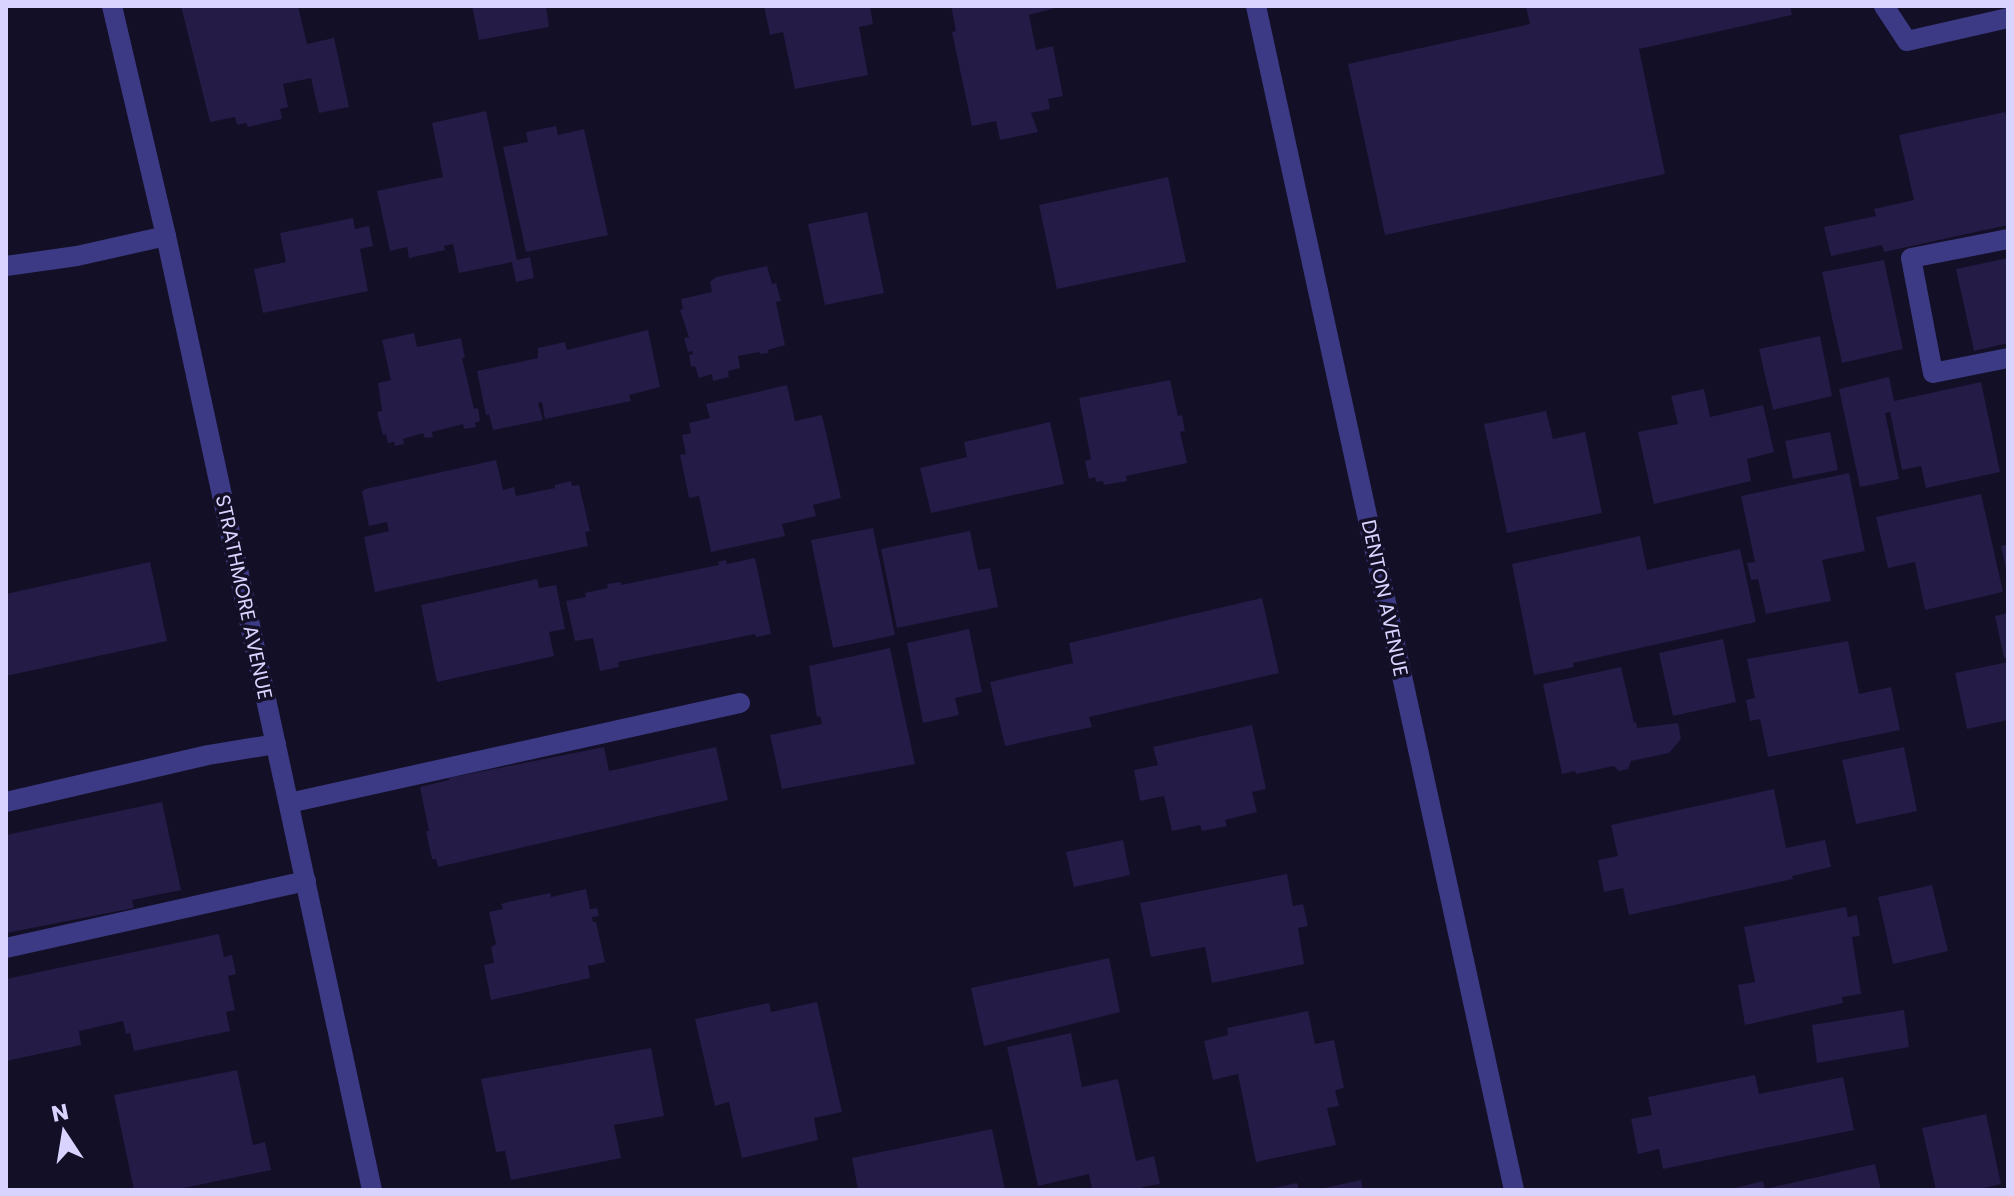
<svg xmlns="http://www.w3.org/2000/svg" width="2014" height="1196" font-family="Poppins,sans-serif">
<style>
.building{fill:#241b47}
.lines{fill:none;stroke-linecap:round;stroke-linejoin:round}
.lane{stroke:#3d3a85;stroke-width:20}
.street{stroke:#3d3a85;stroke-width:20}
.labels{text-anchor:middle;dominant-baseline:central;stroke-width:7;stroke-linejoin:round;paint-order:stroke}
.street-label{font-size:20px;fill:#d9d4ff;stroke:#130f26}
</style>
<rect width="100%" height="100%" fill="#130f26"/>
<path class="building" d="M181,6H298L307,44L334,38L349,107L319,113L311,78L283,84L288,107L280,109L282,119L248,127L246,123L237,125L235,117L210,122Z
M472,6H546L549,27L479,40Z
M764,6H870L873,24L859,27L868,75L795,89L783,32L770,35Z
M951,6H1063L1029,15L1036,50L1053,46L1063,96L1048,99L1050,109L1031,113L1038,132L1000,140L996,121L972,126L952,32L956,31Z
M1526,6H1790L1792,15L1639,49L1665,174L1385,235L1348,64L1530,24Z
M486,111L517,260L530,257L534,278L516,282L512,262L459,273L453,244L444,246L445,250L409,258L407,247L390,251L377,191L443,177L432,123Z
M2005,112L2008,127V225L1884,252L1882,245L1831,256L1824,227L1876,216L1874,209L1914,200L1899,135Z
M556,126L558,135L584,129L608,235L526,252L503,147L528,142L526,132Z
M1168,177L1186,262L1057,289L1039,205Z
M867,212L884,293L825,305L808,224Z
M353,218L355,229L369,226L373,246L360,249L368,291L263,313L254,269L286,262L280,233Z
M2008,258V343L1974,351L1956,269Z
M1884,260L1903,349L1842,363L1822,272Z
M767,266L772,284L776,283L781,301L776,302L785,345L768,350L769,353L761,354L759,352L738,356L740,368L728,371L729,377L713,381L712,374L699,378L695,366L691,367L689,355L693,354L692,351L688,352L684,338L689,337L680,310L683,309L681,299L712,292L710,282L716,277Z
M648,330L660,387L629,395L631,401L545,419L542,402L538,403L543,420L493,430L489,414L486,415L477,371L538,358V348L565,342L567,350Z
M414,333L417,347L461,338L465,358H462L474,409L478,408L480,421L475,423L476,427L464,429L463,424L432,432L433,437L425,438L423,433L403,439L404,444L395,446L394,442L388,443L386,434L383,435L377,412L382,411L378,383L391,380L382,340Z
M1820,336L1832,396L1773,410L1759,349Z
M1889,377L1894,401L1981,382L2000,472L1926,488L1921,466L1902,470L1890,412L1885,413L1899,479L1860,487L1839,389Z
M1170,380L1178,416L1182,415L1185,431L1180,432L1187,463L1126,476L1127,481L1104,485L1103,481L1096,482L1095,477L1089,479L1085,461L1091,459L1079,398Z
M787,385L795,421L822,415L841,498L813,505L816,516L782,524L785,536L711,552L699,496L689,498L680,455L686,454L682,435L691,433L689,423L710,418L706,404Z
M1704,389L1710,417L1763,405L1774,452L1747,459L1751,481L1654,504L1638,432L1678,424L1671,396Z
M1546,411L1553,439L1585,432L1602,513L1507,533L1484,424Z
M1050,422L1064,484L931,513L920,468L967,457L964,442Z
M1830,432L1838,470L1793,479L1785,441Z
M496,460L503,490L514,487L516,496L555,488V485L571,481L572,486L579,485L590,531L585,532L588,546L375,592L364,537L389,531L387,522L369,526L362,492L365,489Z
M1849,473L1865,551L1822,560L1831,601L1766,614L1758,579L1751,580L1747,563L1755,562L1741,496Z
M1981,494L2003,592L1925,610L1915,562L1888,568L1876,517Z
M873,528L895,635L833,648L811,540Z
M970,531L978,570L990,568L998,607L897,628L881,549Z
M1640,536L1647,570L1740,549L1756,622L1573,663L1574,667L1534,675L1512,564Z
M2008,544V573H2007L2001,546Z
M755,558L771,634L756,637L755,634L618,662L619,667L600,671L593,638L575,641L566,601L586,597L585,593L608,588L607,584L621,582V585L719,565L718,562L726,560L727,564Z
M150,562L167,641L6,676V594Z
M537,579L539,588L556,585L565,629L549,632L554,656L437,682L421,605Z
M1262,598L1279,673L1089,717L1092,727L1005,746L990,682L1073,663L1069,643Z
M2008,613V657L2004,658L1995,616Z
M969,629L982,692L955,698L959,715L923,723L907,643Z
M1723,639L1736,702L1673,716L1659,653Z
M1848,641L1859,694L1891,687L1900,730L1768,757L1760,719L1750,721L1746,700L1755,698L1747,659Z
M890,648L915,764L782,789L770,735L822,724L820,716L817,717L809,666Z
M2008,662V720L1967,729L1955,673Z
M1621,667L1634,723L1636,722L1637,728L1678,723L1681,739L1669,753L1631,761L1628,769L1619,771L1614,766L1576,774L1575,771L1562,774L1543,684Z
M1252,725L1266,789L1252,792L1257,812L1225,820L1227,826L1202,831L1200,825L1172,831L1164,796L1140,801L1134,770L1158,765L1153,747Z
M604,747L609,771L716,747L728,800L438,867L436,859H432L426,831H429L420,787L449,780V778Z
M1904,747L1917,811L1856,824L1842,760Z
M1774,789L1786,848L1825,840L1831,867L1792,876L1793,879L1629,915L1623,888L1604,892L1598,860L1618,856L1611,825Z
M162,802L181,890L132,900L134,908L6,933V835Z
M1123,840L1130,875L1074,887L1066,852Z
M1287,874L1293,906L1303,904L1308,926L1298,928L1304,964L1212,983L1205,947L1151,957L1140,903Z
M1932,885L1948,951L1893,964L1878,897Z
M586,889L590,909L597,908L599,916L592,917L593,922H596L605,962L588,966L590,978L491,1000L484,965L494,963L491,947L496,944L489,912L503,909L501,904L508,902L550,893L551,897Z
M1846,907L1848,917L1857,915L1860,936L1852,937L1861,994L1842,997L1843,1003L1745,1025L1738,985L1755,982L1744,927Z
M219,934L224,957L232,955L236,974L228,976L235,1010L226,1012L230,1031L134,1051L130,1033L126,1034L123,1021L79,1031L81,1045L6,1061V979Z
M1109,958L1120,1012L984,1046L971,988Z
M817,1002L842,1112L814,1118L818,1140L742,1158L729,1102L715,1106L695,1019L769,1003L771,1012Z
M1904,1010L1909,1047L1817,1063L1812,1025Z
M1308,1011L1315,1044L1334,1040L1344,1088L1335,1090L1339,1106L1327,1108L1336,1145L1256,1162L1238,1074L1213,1080L1204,1041L1228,1035L1227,1028Z
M1071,1033L1082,1087L1118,1079L1136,1161L1154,1156L1160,1184L1142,1187V1190H1092L1089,1174L1038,1186L1007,1047Z
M651,1048L664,1116L614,1125L621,1158L511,1180L505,1151L496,1152L481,1079Z
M237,1070L253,1145L265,1142L271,1170L174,1190H134L114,1095Z
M1755,1075L1759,1094L1843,1077L1854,1130L1663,1169L1659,1149L1638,1154L1631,1119L1652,1115L1648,1097Z
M1986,1114L2001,1184L1976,1190H1936L1922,1128Z
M992,1129L1005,1190H858L852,1158Z
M1875,1164L1881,1190H1727L1763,1181L1765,1189Z
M1361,1180L1363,1190H1321L1320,1189Z
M1297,1183L1299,1190H1269V1189Z"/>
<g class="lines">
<path class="lane" d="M1884,6L1907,41L2008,18
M2008,239L1911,258L1933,373L2008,358
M6,266L77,256L166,236
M6,802L208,755L276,744
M289,803L740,703
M6,948L306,881"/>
<path class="street" d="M112,6L166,236L372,1190
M1256,6L1514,1190"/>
</g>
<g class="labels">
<g class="street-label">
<text transform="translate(244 597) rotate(78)">STRATHMORE AVENUE</text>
<text transform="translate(1385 598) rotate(78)">DENTON AVENUE</text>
</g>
</g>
<rect width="2014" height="1196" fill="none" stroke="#d9d4ff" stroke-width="16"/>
<g transform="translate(64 1132) rotate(348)" stroke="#130f26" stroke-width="6" paint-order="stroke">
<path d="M0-6L14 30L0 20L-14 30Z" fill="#d9d4ff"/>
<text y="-12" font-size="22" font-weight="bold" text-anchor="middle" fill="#d9d4ff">N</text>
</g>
</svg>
